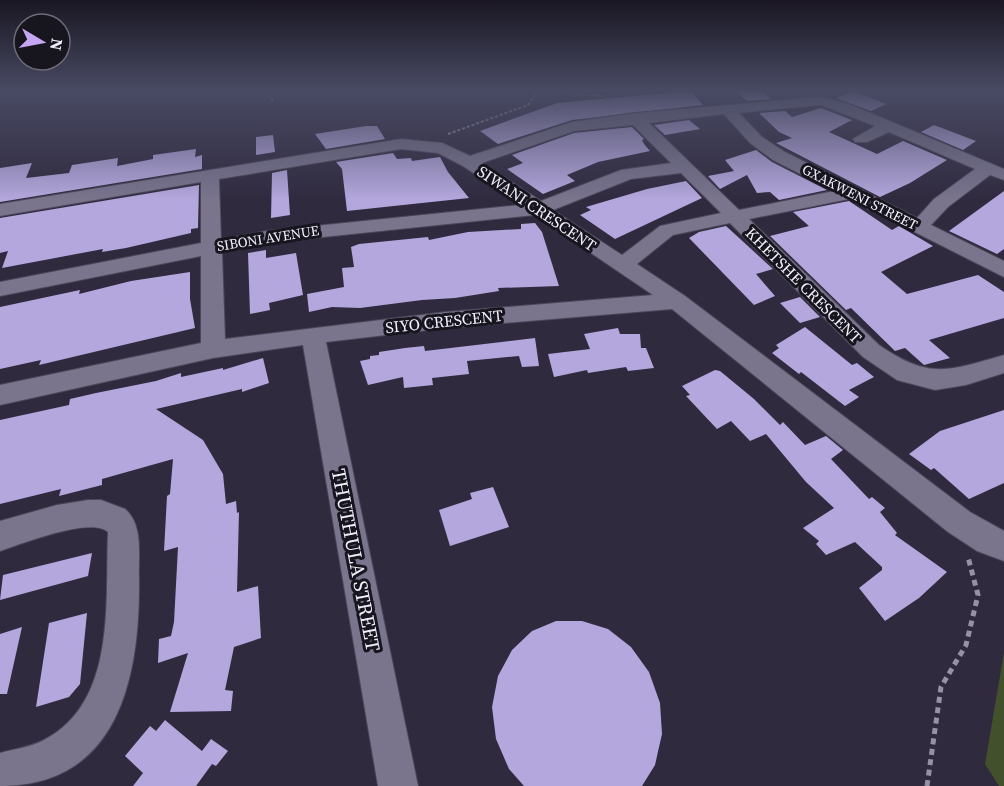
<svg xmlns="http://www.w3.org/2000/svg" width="1004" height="786" font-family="'Source Serif 4',serif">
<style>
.green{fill:#42502c}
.building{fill:#b4a7dd}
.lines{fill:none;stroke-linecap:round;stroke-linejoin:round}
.street-casing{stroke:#4c4759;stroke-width:2}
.path-far1{stroke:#9792a3;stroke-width:2;stroke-dasharray:3 2;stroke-linecap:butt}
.path{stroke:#9792a3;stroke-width:5;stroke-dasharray:6 4.5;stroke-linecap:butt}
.street{fill:#7a748d;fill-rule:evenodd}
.labels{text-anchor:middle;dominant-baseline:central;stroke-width:6;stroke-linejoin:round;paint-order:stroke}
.far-street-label{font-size:14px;fill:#f1eefc;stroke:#17151e}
.street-label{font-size:16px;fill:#f1eefc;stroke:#17151e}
.near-street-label{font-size:20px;fill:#f1eefc;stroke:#17151e}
</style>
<rect width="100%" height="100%" fill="#302a3f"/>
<path class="green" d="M1004,652V786H999L985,764Z"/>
<path class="building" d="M735,90H761L771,99L747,101Z
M691,91L703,105L572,120L498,144L480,131L557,103Z
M853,91L886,104L871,111L836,98Z
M821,108L852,120L829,132L877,154L903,141L947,160L910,183L880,197L776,143L792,138L779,132L759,113L785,111L792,117Z
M689,120L700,129L665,135L654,125Z
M934,125L976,141L963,150L921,132Z
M366,126H377L385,139L326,149L315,134Z
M632,127L644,139L642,140L644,144L650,151L598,162L567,175L575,181L543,194L507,169L523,163L512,155L574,133Z
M273,135L275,152L256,155V137Z
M196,149L195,157L202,155V169L0,202V168L32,163L26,178L69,173L72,165L118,158L117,166L153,159V155Z
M756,150L772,162L827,190L779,200L770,192L757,193L747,175L720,189L708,176L734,171L725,160Z
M393,153L397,159L411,158L412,161L440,157L448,172L469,198L347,211L342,169L336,162Z
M287,170L290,215L271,218L272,173Z
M686,181L702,198L615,239L580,215L591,210L586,207L647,189Z
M199,185L198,228L191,229V233L126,248L102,252L103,249L2,268L8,251L0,253V218Z
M1004,191V249L997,254L949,231Z
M849,201L892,230L899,226L933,246L881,272L907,294L978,275L1004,292V318L929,340L950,358L924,365L905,348L895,351L851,308L846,310L770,236L809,226L793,212Z
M535,223L542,232L559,286L498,288L499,291L455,298L422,300L360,308L332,307L309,312L307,294L344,287L342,268L354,267L351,247L359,244L428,237L429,240L468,232L521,229V224Z
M726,226L773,269L756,274L775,296L754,305L689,238L699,232Z
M266,250V258L296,253L303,295L269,303L270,310L250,314L248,253Z
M190,272V299L195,328L39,365L41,360L0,369V307L80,290L79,294L131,281Z
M800,297L820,317L800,323L780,303Z
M805,327L852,365L857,363L874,377L849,390L859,397L845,406L801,372L799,374L772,353L779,348L776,345Z
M618,328L620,334H640L641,348H646L654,368L628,371L626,367L588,373L587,370L554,377L548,354L590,349L584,334Z
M535,338L539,366L522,367L519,356L467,361L469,374L432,378L433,385L404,388L403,377L368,385L360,361L370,359V356L379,355V352L405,348L424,346L425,351Z
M263,358L269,383L242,392V389L156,409L203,440L223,474L226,504L236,501L237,513L239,512L237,592L258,586L261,638L234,647L225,690L233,691L231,711L170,712L188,653L158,663L159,639L171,636L174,622L178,547L164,551L167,496L170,494L173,459L102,479V485L59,496L61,489L0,504V420L69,405L70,399L96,393L156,381L181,373V377L223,368V370Z
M715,370L720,371L754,399L780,425L783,422L805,445L826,436L843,450L831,459L869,499L872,497L885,508L880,512L897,533L895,535L947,572L919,598L885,621L859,588L882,570V567L855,542L826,555L816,544L819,541L803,528L834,508L806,482L766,434L750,441L731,421L717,429L686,396L690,395L682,386Z
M1004,410V483L969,499L934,468L931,470L909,454L940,431Z
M493,487L509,527L450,546L439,510L472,499L470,493Z
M92,553L88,576L0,600L3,575Z
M87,613L80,684L69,697L36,707L49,623Z
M556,621H582L608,629L631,647L649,672L660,703L662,734L655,765L642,786H524L509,769L496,739L492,707L498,676L512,650L532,631Z
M22,627L7,694H0V634Z
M165,720L202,751L211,739L228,751L216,766L212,764L196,786H133L143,773L125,756L150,726L156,731Z"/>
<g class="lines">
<g class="street-casing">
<path id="street" d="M821,97L849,104L1004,169V180L990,175L948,207L931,225L1004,261V277L849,199L749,219L879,345C930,380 948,371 1004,355V373L966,385L935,390L897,380L863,357L730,223L673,235L637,264L685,296L970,512L1004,531V561L977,551L948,532L672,309L446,328L326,342L418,786H378L303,345L213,358L0,405V385L201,343V256L0,296V282L201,243V182L0,216V204L401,139L442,143L470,156L572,122L635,113ZM821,105L875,126L853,139L855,142H867L889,132L975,169L934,199L917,218L785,152L762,137L739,113ZM724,114L750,143L773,160L834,191L739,210L649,123ZM633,125L671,163L621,170L541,201L482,163L574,131ZM401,149L438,153L463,166L521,205L266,231L221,240L219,179ZM681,173L721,213L660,226L622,255L553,210L631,179ZM535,215L653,295L446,312L225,339L222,252L266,243Z
M88,500H101L125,509C144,525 138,556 139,579C140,675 120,786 0,786V753C14,749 31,747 44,740C117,702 105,602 108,532C92,516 20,544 0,551V521L57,505Z"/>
</g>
<path class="path-far1" d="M267,90L273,102
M557,90L570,94L603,96L615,106
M448,134L528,105L538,90"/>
<path class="path" d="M927,786L941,687L966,645L978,595L968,557"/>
<use href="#street" class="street"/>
</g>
<linearGradient id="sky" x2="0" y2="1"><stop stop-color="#1a1723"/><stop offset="0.45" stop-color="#484a63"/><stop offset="1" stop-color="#484a63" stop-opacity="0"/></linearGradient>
<rect width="1004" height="200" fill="url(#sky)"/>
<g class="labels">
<g class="far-street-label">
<text transform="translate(860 197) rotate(27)">GXAKWENI STREET</text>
<text transform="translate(268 238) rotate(-9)">SIBONI AVENUE</text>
</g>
<g class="street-label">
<text transform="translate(537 208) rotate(34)">SIWANI CRESCENT</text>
<text transform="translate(804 285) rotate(45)">KHETSHE CRESCENT</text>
<text transform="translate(444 321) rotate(-6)">SIYO CRESCENT</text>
</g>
<g class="near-street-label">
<text transform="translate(356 560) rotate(79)">THUTHULA STREET</text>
</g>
</g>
<g transform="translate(42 42) rotate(100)"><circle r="28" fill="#17151e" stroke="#6e6c77" stroke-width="1.5"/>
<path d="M0-4.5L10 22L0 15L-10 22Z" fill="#c5a6f0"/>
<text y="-9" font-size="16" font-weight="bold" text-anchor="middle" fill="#f1eefc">N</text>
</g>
</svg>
